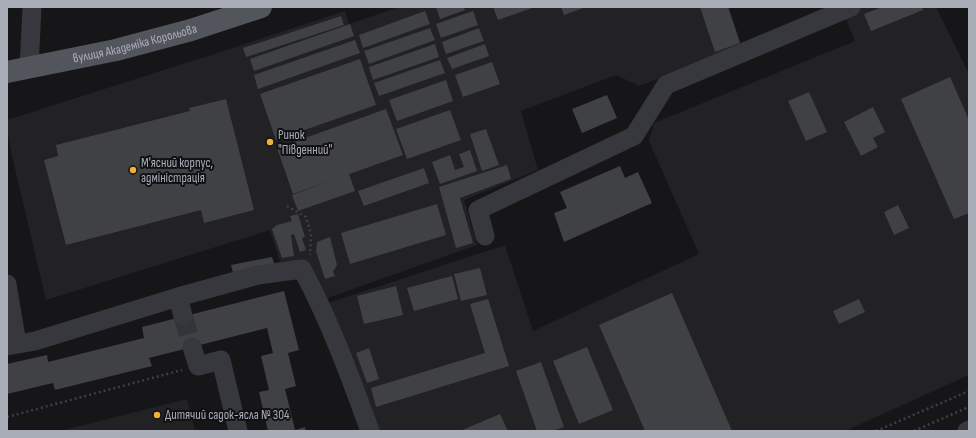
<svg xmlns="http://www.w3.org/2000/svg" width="976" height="438" font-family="'Sofia Sans Condensed',sans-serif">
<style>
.built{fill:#222225}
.building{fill:#404145}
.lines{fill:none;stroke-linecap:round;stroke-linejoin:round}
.minor-tunnel{stroke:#333438;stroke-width:19;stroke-dasharray:19 10;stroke-linecap:butt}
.path{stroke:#3d3f44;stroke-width:2.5;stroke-dasharray:2 3;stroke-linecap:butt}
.minor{stroke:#37383d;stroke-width:19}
.major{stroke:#53555c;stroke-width:22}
.poi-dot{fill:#f2b134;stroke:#111113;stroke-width:1.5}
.labels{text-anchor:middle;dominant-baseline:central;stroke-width:4;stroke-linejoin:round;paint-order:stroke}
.street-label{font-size:13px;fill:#a8adb8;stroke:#111113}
.poi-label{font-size:13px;fill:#a8adb8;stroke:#111113;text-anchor:start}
</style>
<rect width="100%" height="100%" fill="#161618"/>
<path class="built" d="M399,7H729L742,48L639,86L616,75L521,111L538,170L464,200L477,245L322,300L307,260L282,268L270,230L46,300L12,156L7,129V120L236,47L345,11L349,24Z
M841,7H936L969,74V375L845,431H376L325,304L505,245L533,331L699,254L649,141L654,123L855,41Z
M187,399L195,431H60Z"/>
<path class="building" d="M436,7H464L465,10L440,19Z
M493,7H535L498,20Z
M561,7H586L564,15Z
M700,7H728L740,43L715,52Z
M882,7H922L923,10L871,31L864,14Z
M425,11L430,24L363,48L359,35Z
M473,11L478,25L441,38L436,24Z
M341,16L344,25L246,57L243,48Z
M350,24L354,36L254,71L250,59Z
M430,28L435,40L369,64L364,51Z
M479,28L484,41L446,54L442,42Z
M355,40L360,53L258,89L254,75Z
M435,44L439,57L373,80L369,67Z
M485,44L489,56L452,69L447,58Z
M360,59L376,105L276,140L260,94Z
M440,60L445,73L379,96L374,83Z
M492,62L500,84L463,97L455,75Z
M950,77L969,120V213L954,219L901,99Z
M446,80L453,101L397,121L389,100Z
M809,92L827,132L806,141L788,101Z
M607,95L617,118L582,133L572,109Z
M226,99L254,210L204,223L201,210L66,245L44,160L58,156L56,145L190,111L189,108Z
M873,107L885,132L873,138L878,147L861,156L844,122Z
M386,109L403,155L293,194L277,148Z
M450,110L461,140L407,159L396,129Z
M486,129L499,165L482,171L470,134Z
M470,150L477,171L440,184L432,162L450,155L455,170L464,167L459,154Z
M507,165L511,179L460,198L473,243L456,248L439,187Z
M620,166L625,178L638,172L652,203L564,242L554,213L567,208L560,192Z
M424,168L429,183L364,206L358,191Z
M349,174L355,191L298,211L292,195Z
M437,204L446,235L350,264L341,233Z
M898,205L909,228L894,235L884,212Z
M298,214L305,237L302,238L306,250L300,252L294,234L291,235L294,256L282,258L272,229L277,225L292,221L290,216Z
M330,237L337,265L333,272L335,276L325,279L316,251L317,242Z
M272,257L275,266L234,277L231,265Z
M480,268L487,295L461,301L454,274Z
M452,276L458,299L414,311L407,288Z
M396,286L403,315L364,324L357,296Z
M284,291L299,350L288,353L296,386L285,389L295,430L305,427L306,431H268L259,392L269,390L261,356L273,353L267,328L149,358L152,366L55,390L53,383L7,394V364L47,355L48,362L144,338L142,327Z
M672,293L732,431H645L599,325Z
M488,299L509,366L376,407L371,388L485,353L470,304Z
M859,299L865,312L839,324L833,311Z
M587,347L613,410L579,424L553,361Z
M369,348L379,379L367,383L356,353Z
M541,362L564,427L552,431H537L516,371Z
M500,414L508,431H460Z"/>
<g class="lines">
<path class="minor-tunnel" d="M183,316L192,347"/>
<path class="path" d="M287,206L306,217L311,234L310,255
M7,417L182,370
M876,431L969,391
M914,431L969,407"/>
<path class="minor" d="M29,68L32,7
M485,236L478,210L634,136L666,85L851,7
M7,284L17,344
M178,297L183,316
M7,346L35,341L178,297L258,275L302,269C330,321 350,376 370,431
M192,347L198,366L221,360L238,431
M967,431L969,430"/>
<path class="major" id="s1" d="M7,72L116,50L191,30L261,7"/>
</g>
<g class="poi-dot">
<circle cx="270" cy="142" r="4"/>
<circle cx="133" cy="170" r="4"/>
<circle cx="157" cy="415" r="4"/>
</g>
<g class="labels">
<g class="street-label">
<text stroke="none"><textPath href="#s1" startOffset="131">вулиця Академіка Корольова</textPath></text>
</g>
<g class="poi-label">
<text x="278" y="135">Ринок<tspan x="278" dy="15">"Південний"</tspan></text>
<text x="141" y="163">М'ясний корпус,<tspan x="141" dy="15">адміністрація</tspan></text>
<text x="165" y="415">Дитячий садок-ясла № 304</text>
</g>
</g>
<rect width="976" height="438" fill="none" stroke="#a8adb8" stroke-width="16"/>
</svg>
